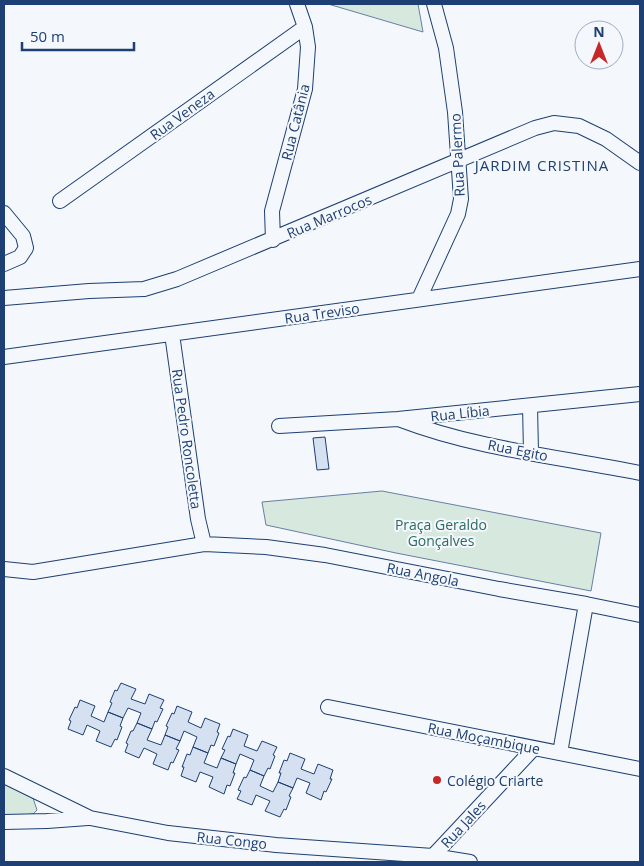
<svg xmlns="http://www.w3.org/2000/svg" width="644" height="866" font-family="'Open Sans',sans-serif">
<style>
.green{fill:#d7e8df;stroke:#687fa3}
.building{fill:#d5e0f0;stroke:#1d3f73}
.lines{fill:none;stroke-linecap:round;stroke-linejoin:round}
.minor-casing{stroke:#1d3f73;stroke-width:16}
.minor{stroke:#f4f7fb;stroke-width:14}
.poi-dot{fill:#c62828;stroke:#f4f7fb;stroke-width:2}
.labels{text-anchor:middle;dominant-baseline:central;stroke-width:4;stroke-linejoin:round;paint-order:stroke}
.street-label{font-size:14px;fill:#1d3f73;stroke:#f4f7fb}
.park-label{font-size:14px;fill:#2c6c60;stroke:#f4f7fb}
.poi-label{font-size:14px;fill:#1d3f73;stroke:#f4f7fb;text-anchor:start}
.neighbourhood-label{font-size:15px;letter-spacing:1px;fill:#1d3f73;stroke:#f4f7fb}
</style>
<rect width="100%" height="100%" fill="#f4f7fb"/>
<path class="green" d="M328,4H418L423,32Z
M382,491L601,533L591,591L396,553L266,525L262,502Z
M4,783L33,798L37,810L33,814L4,817Z"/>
<path class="building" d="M325,437L329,469L317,470L313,438Z
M121,683L136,689L131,699L145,704L149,694L164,700L160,708L163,709L157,722L155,721L152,729L137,723L141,713L128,708L123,718L108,712L112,703L110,702L115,690L117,691Z
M80,700L95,706L91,716L104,722L108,712L123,718L120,726L122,727L117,740L115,739L111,747L96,741L100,731L87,725L83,735L68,729L71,721L69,720L75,707L77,708Z
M177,706L192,712L188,722L201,728L205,718L220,724L217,732L219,733L214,746L211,745L208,753L193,747L197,737L184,731L180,741L165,735L168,727L166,726L172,713L174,714Z
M137,723L152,729L147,740L161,745L165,735L180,741L176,749L179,750L173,763L171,762L168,770L153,764L157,754L144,748L139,758L125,752L128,744L126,743L131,731H133Z
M233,729L248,735L244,746L257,751L262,741L277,747L273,755L275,756L270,769L268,768L264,776L250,770L254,760L240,754L236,764L221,758L225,750L222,749L228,736L230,737Z
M193,747L208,753L204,763L217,768L221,758L236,764L233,773H235L230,786L227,785L224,794L209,787L213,777L200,772L196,782L181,776L184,767H182L187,754L190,755Z
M290,753L305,759L301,769L314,774L318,764L333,770L330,779H332L326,792L324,791L321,800L306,793L310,783L297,778L293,788L278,782L281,773H279L284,760L287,761Z
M250,770L264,776L260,786L273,792L278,782L293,788L289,796L291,797L286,810L284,809L280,817L265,811L270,801L256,795L252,805L237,799L241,791L238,790L244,777L246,778Z"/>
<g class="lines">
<g class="minor-casing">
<path id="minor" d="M60,201L305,27
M4,213L23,236L26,248L20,257L4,264
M273,240L272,211L305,89L308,47L305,27L297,4
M4,298L89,291L144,289L177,279L535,128L554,123L579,126L606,139L640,163
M419,299L458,214L461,199L455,112L446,48L434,4
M172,334L198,519L204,544
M4,357L640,269
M530,406L531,452
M401,420C477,449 561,457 640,473
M279,426L398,419L640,394
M4,569L33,572L204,544L266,547L325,555L499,589L586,604L640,615
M328,707L640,769
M560,753L586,604
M4,776L90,818L168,833L276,845L433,856L470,862
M4,822L47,821L88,818
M433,856L534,748"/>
</g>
<use href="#minor" class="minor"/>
</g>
<circle class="poi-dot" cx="437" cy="780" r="5"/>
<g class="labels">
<g class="street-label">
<text transform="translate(182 114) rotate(-36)">Rua Veneza</text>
<text transform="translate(295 122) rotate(-76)">Rua Catânia</text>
<text transform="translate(457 155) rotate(-93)">Rua Palermo</text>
<text transform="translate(329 216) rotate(-23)">Rua Marrocos</text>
<text transform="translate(322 313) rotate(-8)">Rua Treviso</text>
<text transform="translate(460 413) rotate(-6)">Rua Líbia</text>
<text transform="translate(187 439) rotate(82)">Rua Pedro Roncoletta</text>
<text transform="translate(518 450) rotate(11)">Rua Egito</text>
<text transform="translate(423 574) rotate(11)">Rua Angola</text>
<text transform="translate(484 738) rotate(11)">Rua Moçambique</text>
<text transform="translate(463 824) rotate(-47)">Rua Jales</text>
<text transform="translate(232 840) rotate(6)">Rua Congo</text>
</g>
<g class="park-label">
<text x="441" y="524">Praça Geraldo<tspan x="441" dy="16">Gonçalves</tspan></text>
</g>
<g class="poi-label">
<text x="447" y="780">Colégio Criarte</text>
</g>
<g class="neighbourhood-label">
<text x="542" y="165">JARDIM CRISTINA</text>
</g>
</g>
<rect width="644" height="866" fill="none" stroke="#1d3f73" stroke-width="10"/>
<g transform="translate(599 45)"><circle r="24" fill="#f4f7fb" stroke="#9eadc5"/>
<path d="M0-4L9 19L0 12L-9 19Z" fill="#c62828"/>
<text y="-8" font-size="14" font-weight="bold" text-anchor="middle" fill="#1d3f73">N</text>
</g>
<path d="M22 42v8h112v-8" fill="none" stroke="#1d3f73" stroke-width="2.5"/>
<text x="30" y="42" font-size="15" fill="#1d3f73" stroke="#f4f7fb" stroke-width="4" paint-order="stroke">50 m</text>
</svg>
